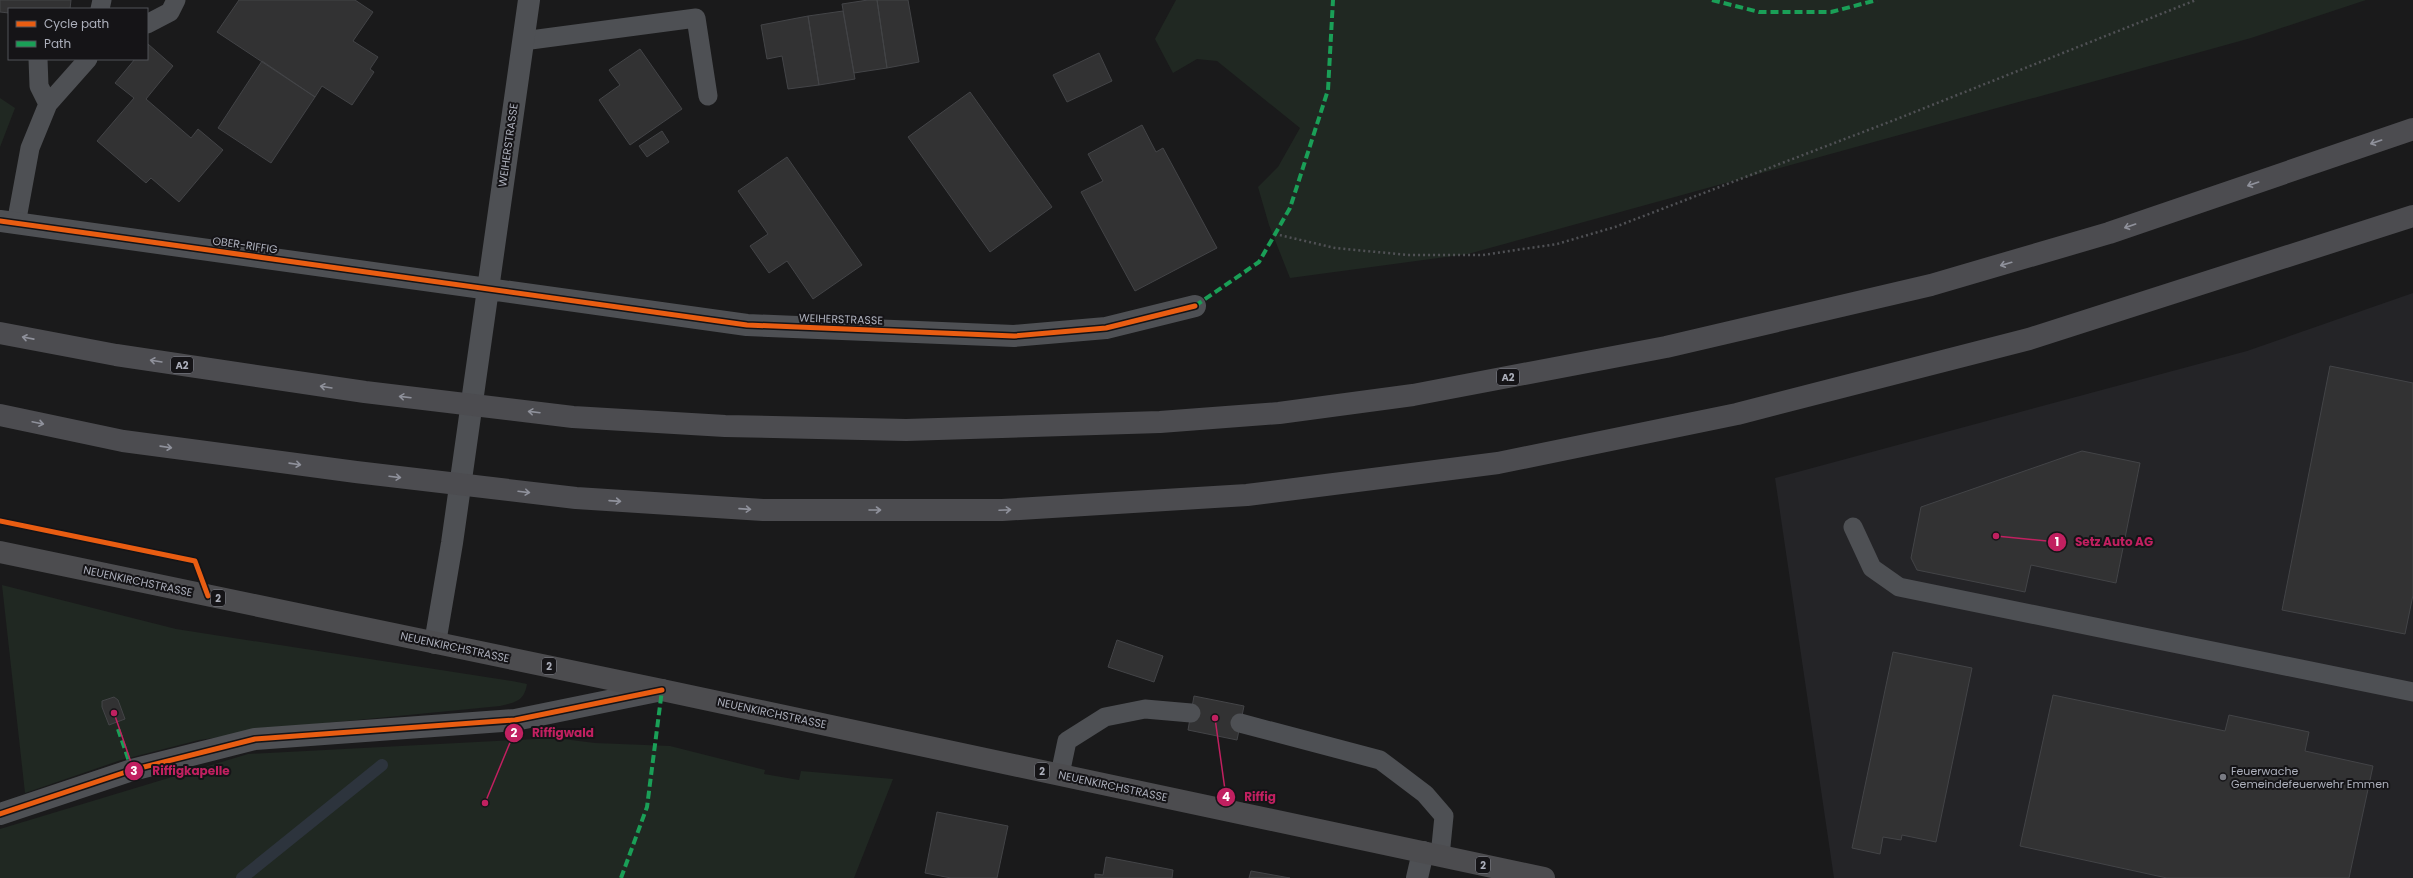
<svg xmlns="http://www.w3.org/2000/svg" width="2413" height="878" font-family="Poppins,sans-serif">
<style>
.built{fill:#242427}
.green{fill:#202822}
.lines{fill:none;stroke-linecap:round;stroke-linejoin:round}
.stream{stroke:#2d343d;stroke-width:12}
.building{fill:#323233;stroke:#434447}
.path{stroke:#505155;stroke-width:2.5;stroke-dasharray:2 3;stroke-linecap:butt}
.lane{stroke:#4e5054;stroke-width:19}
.street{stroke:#4e5054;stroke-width:22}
.primary{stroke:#4c4c4f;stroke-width:22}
.highway{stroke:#4c4c50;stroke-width:22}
.quiet{stroke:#1a9f57;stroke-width:4;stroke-dasharray:8 4;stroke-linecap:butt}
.cycleway-casing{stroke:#151417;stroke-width:8}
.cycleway{stroke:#e95d12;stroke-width:5}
.oneway{stroke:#8f919b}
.poi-dot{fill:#797b83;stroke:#151417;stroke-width:1.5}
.labels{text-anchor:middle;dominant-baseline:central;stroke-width:4;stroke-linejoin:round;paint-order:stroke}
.shield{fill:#151417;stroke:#7f808a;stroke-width:1}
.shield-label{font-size:10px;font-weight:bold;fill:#acafbb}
.street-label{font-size:11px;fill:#acafbb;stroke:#151417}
.poi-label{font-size:11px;fill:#acafbb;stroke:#151417;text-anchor:start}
.leader{fill:none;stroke:#c12060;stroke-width:1.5}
.callout-dot{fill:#c12060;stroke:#151417;stroke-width:1.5}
.mark-label{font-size:12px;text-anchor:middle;font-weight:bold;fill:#fff}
.callout-label{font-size:12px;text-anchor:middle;font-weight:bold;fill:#c12060;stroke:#151417;stroke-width:4;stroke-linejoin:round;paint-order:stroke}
</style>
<rect width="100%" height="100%" fill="#1a1a1b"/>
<path class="built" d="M2413,293V878H1834L1775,478L2247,351Z"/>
<path class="green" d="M1176,0H2366L2251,38L1468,254L1290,278L1269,225L1258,187L1278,167L1300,128L1217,61L1197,59L1173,73L1155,39Z
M0,98L15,108L0,147Z
M2,585L176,629L512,681L527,684C524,702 515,702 500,706L306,725L199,740L121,760L25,793Z
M555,738L595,743L670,746L765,770L764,774L799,780L801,771L893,779L854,878H0V829L248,754Z"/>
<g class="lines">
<path class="stream" d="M242,878L382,765"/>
</g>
<path class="building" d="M0,0H71L70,9H9V13L0,12Z
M239,0H355L373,12L353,41L378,57L370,69L374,72L352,105L322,86L315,97L217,32Z
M868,0H877L887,68L854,73L842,4Z
M877,0H908L919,62L887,68Z
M843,11L855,79L819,85L808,16Z
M808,16L819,85L788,89L782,56L767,59L761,25Z
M148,44L173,66L146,99L191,138L198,129L223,150L179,202L151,178L146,183L97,141L134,98L115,83L135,59H147Z
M640,49L682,109L630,145L599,100L620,85L609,70Z
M1099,53L1112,81L1067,102L1053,75Z
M262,61L315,97L271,163L218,128Z
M970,92L1052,207L990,252L908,137Z
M1142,125L1156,152L1163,148L1217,248L1135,291L1081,192L1103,181L1088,154Z
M662,131L669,142L647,157L639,146Z
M787,157L862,265L813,299L787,261L769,273L750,246L768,234L738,191Z
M2330,366L2413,383V595L2405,634L2282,610Z
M2082,451L2140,463L2116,583L2031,565L2025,592L1917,570L1911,558L1921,507Z
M1117,640L1163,656L1154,682L1108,667Z
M1893,652L1972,668L1936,842L1902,835L1901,840L1883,837L1880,854L1852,848Z
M2053,695L2225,731L2229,715L2309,732L2305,751L2373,766L2349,878H2167L2020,846Z
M1194,696L1244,706L1237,740L1188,730Z
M114,697L118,700L125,719L109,725L102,707V701Z
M937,812L1008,826L997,878H951L925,873Z
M1106,857L1173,870L1172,878H1095V874L1103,875Z
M1251,871L1290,878H1249Z"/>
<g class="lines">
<path class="path" d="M1275,234L1335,248L1408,255H1483L1557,244L1615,227L1897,119L2196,0"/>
<path class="lane" d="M100,9L102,0
M147,24L170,12L176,0
M523,41L696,18L708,96
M38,59L39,86L48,104
M16,224L30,148L48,104L88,59
M1853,527L1872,568L1899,587L2413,692
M1240,723L1380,760L1425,794L1444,816L1440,856
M1060,774L1067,741L1105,717L1145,709L1191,713"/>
<path class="street" d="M0,221L747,325L1014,336L1106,328L1195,306
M435,643L452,543L529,0
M0,814L132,770L255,739L515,720L662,690
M1417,878L1423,852"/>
<path class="primary" d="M0,552L662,690L1544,878"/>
<path class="highway" d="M0,333L116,355L365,392L573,417L725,426L906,430L1160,422L1279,413L1413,395L1666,347L1931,285L2109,233L2413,129
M0,415L123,441L356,472L576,498L763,510H1002L1247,495L1498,463L1737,414L2029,339L2413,216"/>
<path class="quiet" d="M1712,0L1759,12H1831L1877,0
M1195,306L1259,262L1290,208L1328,90L1333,0
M118,729L132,770
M621,878L647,807L662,690"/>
<g class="cycleway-casing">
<path id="cycleway" d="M0,221L747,325L1014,336L1106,328L1195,306
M0,521L195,561L208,596
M0,814L132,770L255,739L515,720L662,690"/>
</g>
<use href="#cycleway" class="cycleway"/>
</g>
<defs><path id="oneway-shaft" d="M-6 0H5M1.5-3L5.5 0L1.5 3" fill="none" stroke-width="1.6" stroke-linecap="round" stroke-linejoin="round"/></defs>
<g class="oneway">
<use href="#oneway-shaft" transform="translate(2376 142) rotate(161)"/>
<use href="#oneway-shaft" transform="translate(2253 184) rotate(161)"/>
<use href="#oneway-shaft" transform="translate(2130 226) rotate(161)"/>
<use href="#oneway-shaft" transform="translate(2006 264) rotate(164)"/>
<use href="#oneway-shaft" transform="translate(28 338) rotate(-169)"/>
<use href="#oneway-shaft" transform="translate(156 361) rotate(-171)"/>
<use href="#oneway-shaft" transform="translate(326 387) rotate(-171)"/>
<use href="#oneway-shaft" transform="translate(405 397) rotate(-173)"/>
<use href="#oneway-shaft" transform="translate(534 412) rotate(-173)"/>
<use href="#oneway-shaft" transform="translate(38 423) rotate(12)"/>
<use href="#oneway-shaft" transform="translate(166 447) rotate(8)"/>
<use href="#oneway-shaft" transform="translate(295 464) rotate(8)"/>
<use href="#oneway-shaft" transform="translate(395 477) rotate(7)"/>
<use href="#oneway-shaft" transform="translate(524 492) rotate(7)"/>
<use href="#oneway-shaft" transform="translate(615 501) rotate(4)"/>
<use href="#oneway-shaft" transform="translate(745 509) rotate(4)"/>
<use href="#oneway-shaft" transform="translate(875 510)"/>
<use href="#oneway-shaft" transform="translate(1005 510) rotate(-3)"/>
</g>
<circle class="poi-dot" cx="2223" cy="777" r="4"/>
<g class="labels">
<g class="shield">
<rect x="171" y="357" width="22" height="16" rx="3"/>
<rect x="1497" y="369" width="22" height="16" rx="3"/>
<rect x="211" y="590" width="14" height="16" rx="3"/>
<rect x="542" y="658" width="14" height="16" rx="3"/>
<rect x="1035" y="763" width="14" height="16" rx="3"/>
<rect x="1476" y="857" width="14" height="16" rx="3"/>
</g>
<g class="shield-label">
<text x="182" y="365">A2</text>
<text x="1508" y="377">A2</text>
<text x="218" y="598">2</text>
<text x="549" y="666">2</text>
<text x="1042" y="771">2</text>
<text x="1483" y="865">2</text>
</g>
<g class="street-label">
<text transform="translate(508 145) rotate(-82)">WEIHERSTRASSE</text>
<text transform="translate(245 245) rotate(8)">OBER-RIFFIG</text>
<text transform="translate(841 319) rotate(2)">WEIHERSTRASSE</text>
<text transform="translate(138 581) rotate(12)">NEUENKIRCHSTRASSE</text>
<text transform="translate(455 647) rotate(12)">NEUENKIRCHSTRASSE</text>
<text transform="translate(772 713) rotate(12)">NEUENKIRCHSTRASSE</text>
<text transform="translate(1113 786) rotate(12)">NEUENKIRCHSTRASSE</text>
</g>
<g class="poi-label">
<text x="2231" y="771">Feuerwache<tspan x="2231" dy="13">Gemeindefeuerwehr Emmen</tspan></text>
</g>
</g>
<path class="leader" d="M1996 536L2057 542M485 803L514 733M114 713L134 771M1215 718L1226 797"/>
<g class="callout-dot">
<circle cx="1996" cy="536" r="4"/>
<circle cx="485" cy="803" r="4"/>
<circle cx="114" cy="713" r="4"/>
<circle cx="1215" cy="718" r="4"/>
<circle cx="2057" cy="542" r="10"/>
<circle cx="514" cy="733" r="10"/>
<circle cx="134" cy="771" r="10"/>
<circle cx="1226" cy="797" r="10"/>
</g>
<g class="mark-label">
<text x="2057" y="546">1</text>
<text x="514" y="737">2</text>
<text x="134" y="775">3</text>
<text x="1226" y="801">4</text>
</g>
<g class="callout-label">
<text x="2114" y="546">Setz Auto AG</text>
<text x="563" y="737">Riffigwald</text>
<text x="191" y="775">Riffigkapelle</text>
<text x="1260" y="801">Riffig</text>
</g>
<rect x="8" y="8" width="140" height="52" fill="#151417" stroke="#515259"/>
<rect x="16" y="21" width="20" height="6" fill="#e95d12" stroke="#515259"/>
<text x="44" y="28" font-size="12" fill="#acafbb">Cycle path</text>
<rect x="16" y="41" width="20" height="6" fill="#1a9f57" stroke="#515259"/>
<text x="44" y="48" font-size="12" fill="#acafbb">Path</text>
</svg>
